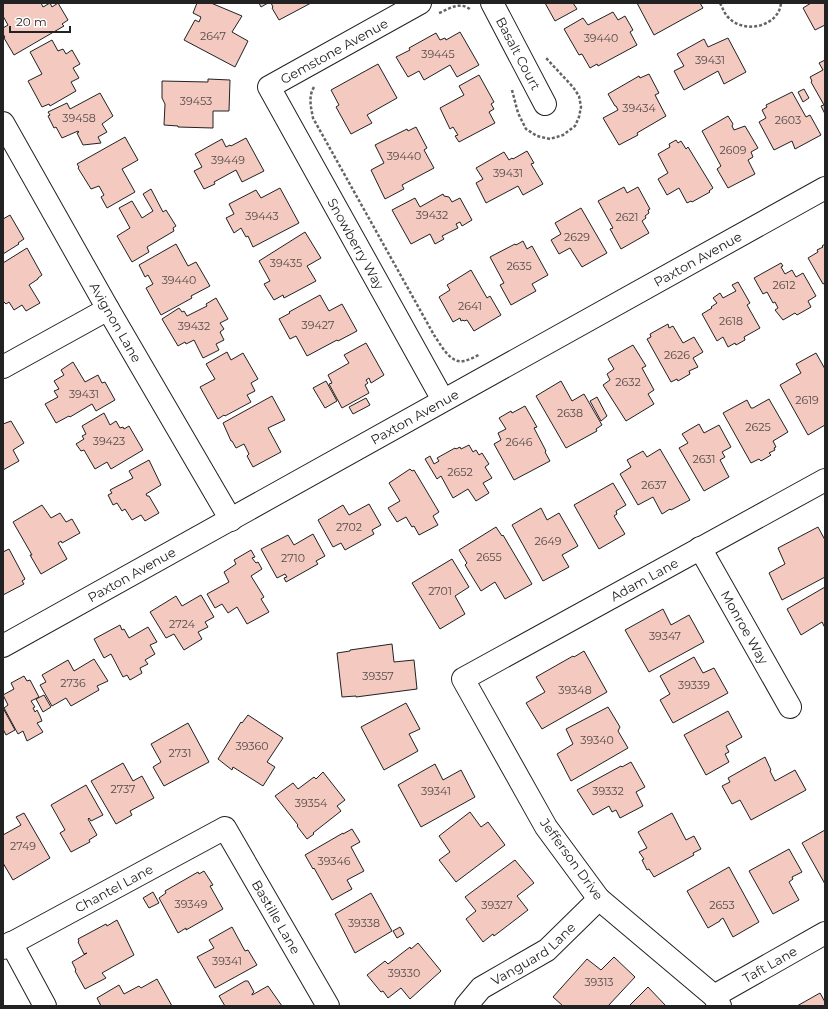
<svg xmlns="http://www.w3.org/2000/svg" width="828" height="1009" font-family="Montserrat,sans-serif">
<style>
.building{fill:#f3c9c0;stroke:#222}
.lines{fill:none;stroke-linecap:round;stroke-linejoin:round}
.minor-casing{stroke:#222;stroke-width:24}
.path{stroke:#646464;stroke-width:2.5;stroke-dasharray:3 2;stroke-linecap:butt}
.minor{stroke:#fff;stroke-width:22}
.labels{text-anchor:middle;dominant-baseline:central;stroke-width:3;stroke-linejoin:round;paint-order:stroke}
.number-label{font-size:11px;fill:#564c4a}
.street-label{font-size:13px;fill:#222;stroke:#fff}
</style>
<rect width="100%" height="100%" fill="#fff"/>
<path class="building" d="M3,3H41L43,7L50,3L52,7L58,3L68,20L62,24L64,26L14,55L4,38L5,37L3,34V28L8,25L3,16Z
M197,3H211L242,16L232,32L248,41L235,67L184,40L195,20L199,22L201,17L193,13Z
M259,3H268L261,7Z
M271,3H311L279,20L272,8L273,7Z
M545,3H573L577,9L555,21Z
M637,3H700L703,8L654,35Z
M811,3H825V25L815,30L803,8Z
M613,12L618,20L625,16L633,30L630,32L637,45L598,66L597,64L590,68L582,54L579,55L564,29L583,18L588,25Z
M460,32L479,65L457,77L450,65L424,80L419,71L408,77L396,57L410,50L409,48L436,33L440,40L445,38L446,40Z
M728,38L746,72L724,84L718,71L684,90L674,71L684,66L677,54L704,39L708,47Z
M52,40L58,51L63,49L66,54L72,50L80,64L73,68L79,78L71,82L76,91L50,106L49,104L42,107L28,81L42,74L30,52Z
M825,60V114L821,106L824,105L811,82L812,81L810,77L823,70L819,63Z
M378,64L397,98L367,115L372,123L351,134L336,107L339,105L331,90Z
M649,74L659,93L655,95L666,116L637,133L638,135L619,145L603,118L618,110L616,106H615L608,94L639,76L640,78Z
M479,75L494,102L491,104L494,109L489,112L495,123L459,142L455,136L458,135L453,127L450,129L440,108L464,95L459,86Z
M208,79L230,80L229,111H213V128L178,127V126L164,125L165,104L162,98V81L208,82Z
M804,89L809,98L803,102L798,92Z
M792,92L806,117L810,115L821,135L795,149L792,141L774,150L759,122L766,118L762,110L767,107L766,105Z
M100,93L113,116L102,124L107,132L98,137L101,143L83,145L77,133L79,132L78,131L62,138L56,127L54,128L48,116L50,115L48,112L67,103L70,109Z
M728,116L733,124L732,126L734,130L745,126L758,148L751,152L753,157L748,160L755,174L728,188L717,169L721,166L702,131Z
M416,127L427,148L424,150L434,168L402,185L404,189L385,199L371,170L384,163L375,145L407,129L408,131Z
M125,137L138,160L122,169L135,192L107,208L101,197L104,195L99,186L91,189L78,168L79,167L77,164Z
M246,138L264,171L242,182L236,170L214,182L215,184L204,189L194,171L202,167L195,154L222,139L226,147L230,145L231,146Z
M676,140L678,143L681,141L686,149L688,147L713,188L709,191L710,192L692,202L691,201L687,203L679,188L667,195L658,179L668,173L658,154L670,147L669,144Z
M527,151L534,163L531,164L543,184L523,195L518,186L486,203L476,183L483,179L476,168L504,152L509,160L512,158L513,159Z
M624,187L627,193L638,187L650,209L648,210L649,213L645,216L646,218L642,221L649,233L621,249L610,229L613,228L598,201Z
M280,188L299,223L253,247L248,236L246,237L241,228L234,233L226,218L234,214L229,204L256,190L261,198Z
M151,189L163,212L166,210L176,226L173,228L174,231L147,247L149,252L132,262L117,236L130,228L119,208L132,201L142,218L153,211L143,194Z
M443,194L444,196L449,197L452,202L460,198L472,220L462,226L460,222L456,224L458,228L442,236L444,239L435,244L430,234L411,244L392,210L415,198L420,207Z
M581,208L607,253L582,267L570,248L559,254L551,240L561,234L555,223Z
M10,215L24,239L18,243L19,244L3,254V219Z
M305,232L321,258L307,266L316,281L284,298L283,295L274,300L264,284L270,281L259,261Z
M523,241L527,249L532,246L548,275L532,284L536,291L511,305L500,285L504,283L490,257L515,244L516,245Z
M176,244L188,266L196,262L210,286L191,296L192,298L161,315L146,288L153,284L148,275L145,277L139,265Z
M825,244V283L823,284L808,258L818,252L817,250L823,247L822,246Z
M27,248L42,275L38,278V279L29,285L40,303L26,311L22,305L14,310L9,302L6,304L3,301V263Z
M781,263L783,266L781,267L785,274L792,270L796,277L803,273L816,296L808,301L811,307L797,315L795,313L783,320L775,310L778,308L775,302L773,303L767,292L763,294L754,278Z
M471,270L487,298L490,296L501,315L474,331L467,320L464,321L463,320L461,321L460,318L453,322L439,297L450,290L447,285Z
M738,282L750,303L747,305L760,328L744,337L745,340L736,345L735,343L728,347L723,337L717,341L702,314L712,308L711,307L717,303L713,298L720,293L723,298L736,291L732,285Z
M320,295L329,311L342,304L357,331L338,341L337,340L307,356L296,336L290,339L279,319L290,313L289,312Z
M216,298L228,319L220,323L224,329L220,332L224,340L216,344L219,350L203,358L194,340L186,344L185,342L178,346L162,319L179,308L182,312L184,311L187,316L207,306L206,304Z
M668,324L669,328L673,326L683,343L694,337L703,352L693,358L698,367L689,371L690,374L678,381L677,379L671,382L647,339L651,337L650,334Z
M366,343L384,375L371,383L369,378L366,380L368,383L365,385L369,393L342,408L329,384L332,383L328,375L349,363L344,355Z
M633,345L646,366L642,368L654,390L648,394L654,404L626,421L603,385L610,380L607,374L614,369L608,359Z
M227,352L231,360L243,353L258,379L251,383L255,391L247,395L251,402L225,416L224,415L218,419L200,387L215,379L206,364Z
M816,353L825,369V425L808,435L780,385L801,373L796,364Z
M73,362L85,382L98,375L102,383L105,382L115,400L96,411L92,404L70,417L69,416L56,423L45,404L58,397L54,391L59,389L54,381L64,375L61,370Z
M326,381L337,401L325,408L313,388Z
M561,381L572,401L584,394L602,425L596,429L597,431L566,448L536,396Z
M272,396L285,420L268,428L281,452L253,467L247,456L249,454L244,444L236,448L232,441H231L223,423Z
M597,397L607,416L601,421L590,401Z
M366,398L370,405L353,414L349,407Z
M769,399L788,432L773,441L776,447L774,448L775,450L769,453L771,455L761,461L759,459L751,463L723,413L747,400L751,408H753Z
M525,406L537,427L534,428L546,451L545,452L550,461L514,480L494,444L501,440L498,433L506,429L499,418L511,411L512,413Z
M104,413L110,425L116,421L120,428L123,427L124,429L129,426L143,450L111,469L107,462L95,469L84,450L81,451L76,444L84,439L82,436L86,434L82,426Z
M11,421L24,443L13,450L19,461L3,470V424Z
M699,424L704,433L719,425L731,447L722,452L725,457L720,460L729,477L704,491L679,448L688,443L682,434Z
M469,445L473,452L476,450L479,455L482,453L489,464L485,467L492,478L483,483L489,493L476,501L468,489L453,498L441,476L437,479L425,459L430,456L434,464L439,461L437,458L455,448L456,449L460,447L461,449Z
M660,449L690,500L671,510L670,509L662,514L653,497L638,505L620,474L631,467L627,460L643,451L647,457Z
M149,460L161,485L146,494L147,496H149L159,513L145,521L141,515L132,520L125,509L122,511L117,503L113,505L108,495L112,493L110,490L133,478L129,471Z
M410,469L412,471L414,470L439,512L433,516L438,525L419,535L414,526L412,527L406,517L397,522L388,508L400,501L389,483Z
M613,483L626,505L616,511L617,514L614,516L625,534L599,549L574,505Z
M369,504L381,525L372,530L374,534L345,550L341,543L333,547L318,520L343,505L349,515Z
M42,505L51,518L60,513L66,522L72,519L80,533L62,543L61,541L58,543L67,559L41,574L30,555H32L13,522Z
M541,508L547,520L559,513L578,546L562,555L569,567L543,581L512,525Z
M496,527L502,536L503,535L532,584L505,599L495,582L481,591L465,565L467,563L459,550Z
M818,527L825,540V577L782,600L769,573L785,564L778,548Z
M313,534L325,556L316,561L318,564L286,582L284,578L287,577L285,574L277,578L261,549L288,535L294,545Z
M9,549L25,579L22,581L24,584L3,595V552Z
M251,550L255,557L252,558L256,563L258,562L262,569L251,576L264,597L261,599L269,612L247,624L237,607L228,613L222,604L215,608L207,594L229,582L224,572L236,564L234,560Z
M452,559L469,587L455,596L465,614L440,629L412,583Z
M825,587V628L822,622L801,635L787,609Z
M201,595L214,617L205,622L208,627L198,632L202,639L184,650L174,634L166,638L150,612L176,596L182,606Z
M663,609L671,625L689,615L704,642L649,672L625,630Z
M120,625L122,630L124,629L129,638L148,627L157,642L150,645L155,654L145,660L148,664L140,668L142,673L130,680L127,675L123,677L111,654L104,658L94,639Z
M392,644L394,662L414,660L417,689L356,697V696L342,697L337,653L350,651V650Z
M584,651L607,692L542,729L526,703L545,692L536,677L573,656L574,657Z
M694,657L703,673L714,668L728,693L673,723L660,700L670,694L660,676Z
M94,659L108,681L97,686L99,690L71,706L66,698L52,706L40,685L46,682L42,675L68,660L74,671Z
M24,676L27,681L30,680L39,697L31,701L35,707L33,708L35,712L37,710L40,716L42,721L37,723L43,732L27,741L23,731L18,734L4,708L8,705L3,695L14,689L11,683Z
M44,695L51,707L43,712L36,699Z
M406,703L420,729L409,734L418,751L384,770L361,727Z
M608,707L620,727L618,731L628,748L571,781L557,754L573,744L566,729Z
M3,708L15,730L6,735L3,729Z
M728,711L742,737L726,746L729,752L725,754L729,762L706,775L684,735Z
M248,715L283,738L267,762L275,767L263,786L233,767L232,770L218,759L241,722L242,723Z
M188,723L209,762L164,786L153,767L161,762L151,744Z
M765,757L771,770L770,771L775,781L795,770L806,790L751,820L740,800L732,804L722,786L730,782L728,778Z
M631,762L645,787L636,792L643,806L620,818L616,810L612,812L609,806L593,815L577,790L621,766L622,767Z
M123,763L133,781L142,776L154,798L130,811L132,815L116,824L91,781Z
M435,764L443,780L461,770L475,797L421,827L398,785Z
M323,772L345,800L337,806L341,811L313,833L314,834L307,839L297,826L298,825L275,796L293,783L298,789L314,777L316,779Z
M86,785L103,815L91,821L89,818L88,819L97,835L89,840L90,842L71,852L60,833L65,830L51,805Z
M470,812L481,827L488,822L505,845L456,882L439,860L450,852L439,836Z
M24,813L50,858L13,880L3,863V835L21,825L16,817Z
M672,813L686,840L694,836L701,849L693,853L694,855L654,877L649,869L647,870L642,860L644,859L639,852L647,848L638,832Z
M352,829L360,842L351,847L364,871L347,880L352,889L332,900L314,868L313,869L305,855L343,833V834Z
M825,830V884L802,843Z
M789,849L802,872L792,877L793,879L789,882L799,900L773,914L749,871Z
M515,860L534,883L517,896L528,910L494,936L493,934L483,942L466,919L476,911L465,897Z
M729,867L759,922L733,937L723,918L720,920V921L708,928L687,891Z
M204,871L213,885L210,886L223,909L186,930V928L178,933L159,898L166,893L165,891L198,872L199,874Z
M153,892L159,903L149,908L143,898Z
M371,893L392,931L355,953L335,914Z
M117,920L134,955L102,973L106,978L85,989L75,971L76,970L72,962L87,953L84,954L78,942L79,941L78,939L106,924L107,926Z
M232,927L245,951L248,950L257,965L215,988L197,957L214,948L209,940Z
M400,927L404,934L397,938L393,931Z
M418,943L441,971L410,999L401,988L388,998L383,991L381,992L367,975L385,961L388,964L410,947L411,949Z
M614,957L635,977L608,1006H563L553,997L587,959L601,970Z
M157,979L172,1006H101L97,998L119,985L124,994L139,986L141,988Z
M245,981H248L254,992L252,994V995L268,986L282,1006H225L219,996Z
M648,987L666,1006H629Z
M820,993L825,1002V1006H797Z"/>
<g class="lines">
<g class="minor-casing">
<g id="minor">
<path id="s1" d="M420,3L269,87L443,400"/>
<path id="s2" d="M492,3L545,104"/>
<path id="s3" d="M3,123L108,309L231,520"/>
<path d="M3,367L108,309"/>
<path id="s4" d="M700,548L790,707"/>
<path id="s5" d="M3,646L825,188"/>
<path d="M11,943L45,1006"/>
<path id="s6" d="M3,948L225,828L328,1006"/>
<path id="s7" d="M714,996L825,933"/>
<path id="s8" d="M466,1006L481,988L547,950L599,899"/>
<path id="s9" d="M720,1006L714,996L599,899L546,827L463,679L825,480"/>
</g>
</g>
<path class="path" d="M720,3C723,9 725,15 730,19C746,34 779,26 781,3
M439,13C451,8 460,1 471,10
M314,87C308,97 311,107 313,118L434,335C441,345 450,364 464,361C469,360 474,357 479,355
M512,90L518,113L526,129L537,136L550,139L563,135L575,126L579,117L581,107L579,96L573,87L546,58"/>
<use href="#minor" class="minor"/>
</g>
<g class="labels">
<g class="number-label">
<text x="213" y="36">2647</text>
<text x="601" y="38">39440</text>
<text x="438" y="54">39445</text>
<text x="710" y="60">39431</text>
<text x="196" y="101">39453</text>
<text x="639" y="108">39434</text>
<text x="79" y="118">39458</text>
<text x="788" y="120">2603</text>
<text x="733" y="150">2609</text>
<text x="404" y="156">39440</text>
<text x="228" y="160">39449</text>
<text x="508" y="173">39431</text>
<text x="432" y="215">39432</text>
<text x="262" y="216">39443</text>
<text x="627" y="217">2621</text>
<text x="577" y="237">2629</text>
<text x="286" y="263">39435</text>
<text x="519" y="266">2635</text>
<text x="179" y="280">39440</text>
<text x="784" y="285">2612</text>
<text x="470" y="306">2641</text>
<text x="731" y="321">2618</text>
<text x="318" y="325">39427</text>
<text x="194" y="326">39432</text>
<text x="677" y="355">2626</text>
<text x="628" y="382">2632</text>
<text x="84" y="394">39431</text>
<text x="807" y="400">2619</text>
<text x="570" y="413">2638</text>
<text x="758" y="427">2625</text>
<text x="109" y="441">39423</text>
<text x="519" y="442">2646</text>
<text x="704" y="459">2631</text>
<text x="460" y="472">2652</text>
<text x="654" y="485">2637</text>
<text x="349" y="527">2702</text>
<text x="548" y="541">2649</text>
<text x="489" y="557">2655</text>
<text x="293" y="558">2710</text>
<text x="440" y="591">2701</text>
<text x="182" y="624">2724</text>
<text x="665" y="636">39347</text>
<text x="378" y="676">39357</text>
<text x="73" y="683">2736</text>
<text x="694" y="685">39339</text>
<text x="575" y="690">39348</text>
<text x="597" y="740">39340</text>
<text x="252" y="746">39360</text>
<text x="180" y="753">2731</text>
<text x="123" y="789">2737</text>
<text x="436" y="791">39341</text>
<text x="608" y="791">39332</text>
<text x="311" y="803">39354</text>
<text x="23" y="846">2749</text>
<text x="334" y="861">39346</text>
<text x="191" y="904">39349</text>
<text x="497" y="905">39327</text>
<text x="722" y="905">2653</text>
<text x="364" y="923">39338</text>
<text x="227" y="961">39341</text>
<text x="404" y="973">39330</text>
<text x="599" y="982">39313</text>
</g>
<g class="street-label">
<text transform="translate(334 51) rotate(-29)">Gemstone Avenue</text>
<text stroke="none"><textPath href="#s2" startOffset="57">Basalt Court</textPath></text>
<text stroke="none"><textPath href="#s1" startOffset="352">Snowberry Way</textPath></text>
<text stroke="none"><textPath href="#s5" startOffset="795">Paxton Avenue</textPath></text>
<text stroke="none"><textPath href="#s3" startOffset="229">Avignon Lane</textPath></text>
<text stroke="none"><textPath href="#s5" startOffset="471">Paxton Avenue</textPath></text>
<text stroke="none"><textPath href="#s5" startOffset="147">Paxton Avenue</textPath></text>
<text stroke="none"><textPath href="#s9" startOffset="628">Adam Lane</textPath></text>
<text stroke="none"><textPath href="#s4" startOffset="91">Monroe Way</textPath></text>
<text transform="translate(572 859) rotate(54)">Jefferson Drive</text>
<text stroke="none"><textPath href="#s6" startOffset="126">Chantel Lane</textPath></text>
<text stroke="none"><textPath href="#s6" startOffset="355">Bastille Lane</textPath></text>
<text stroke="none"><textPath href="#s8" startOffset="86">Vanguard Lane</textPath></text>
<text stroke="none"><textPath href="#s7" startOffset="64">Taft Lane</textPath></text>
</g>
</g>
<rect width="828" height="1009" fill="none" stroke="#222222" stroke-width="8"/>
<path d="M10 26v6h60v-6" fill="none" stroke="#222222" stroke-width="2"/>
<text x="16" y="26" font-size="12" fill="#222222" stroke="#ffffff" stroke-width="3" paint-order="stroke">20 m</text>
</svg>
